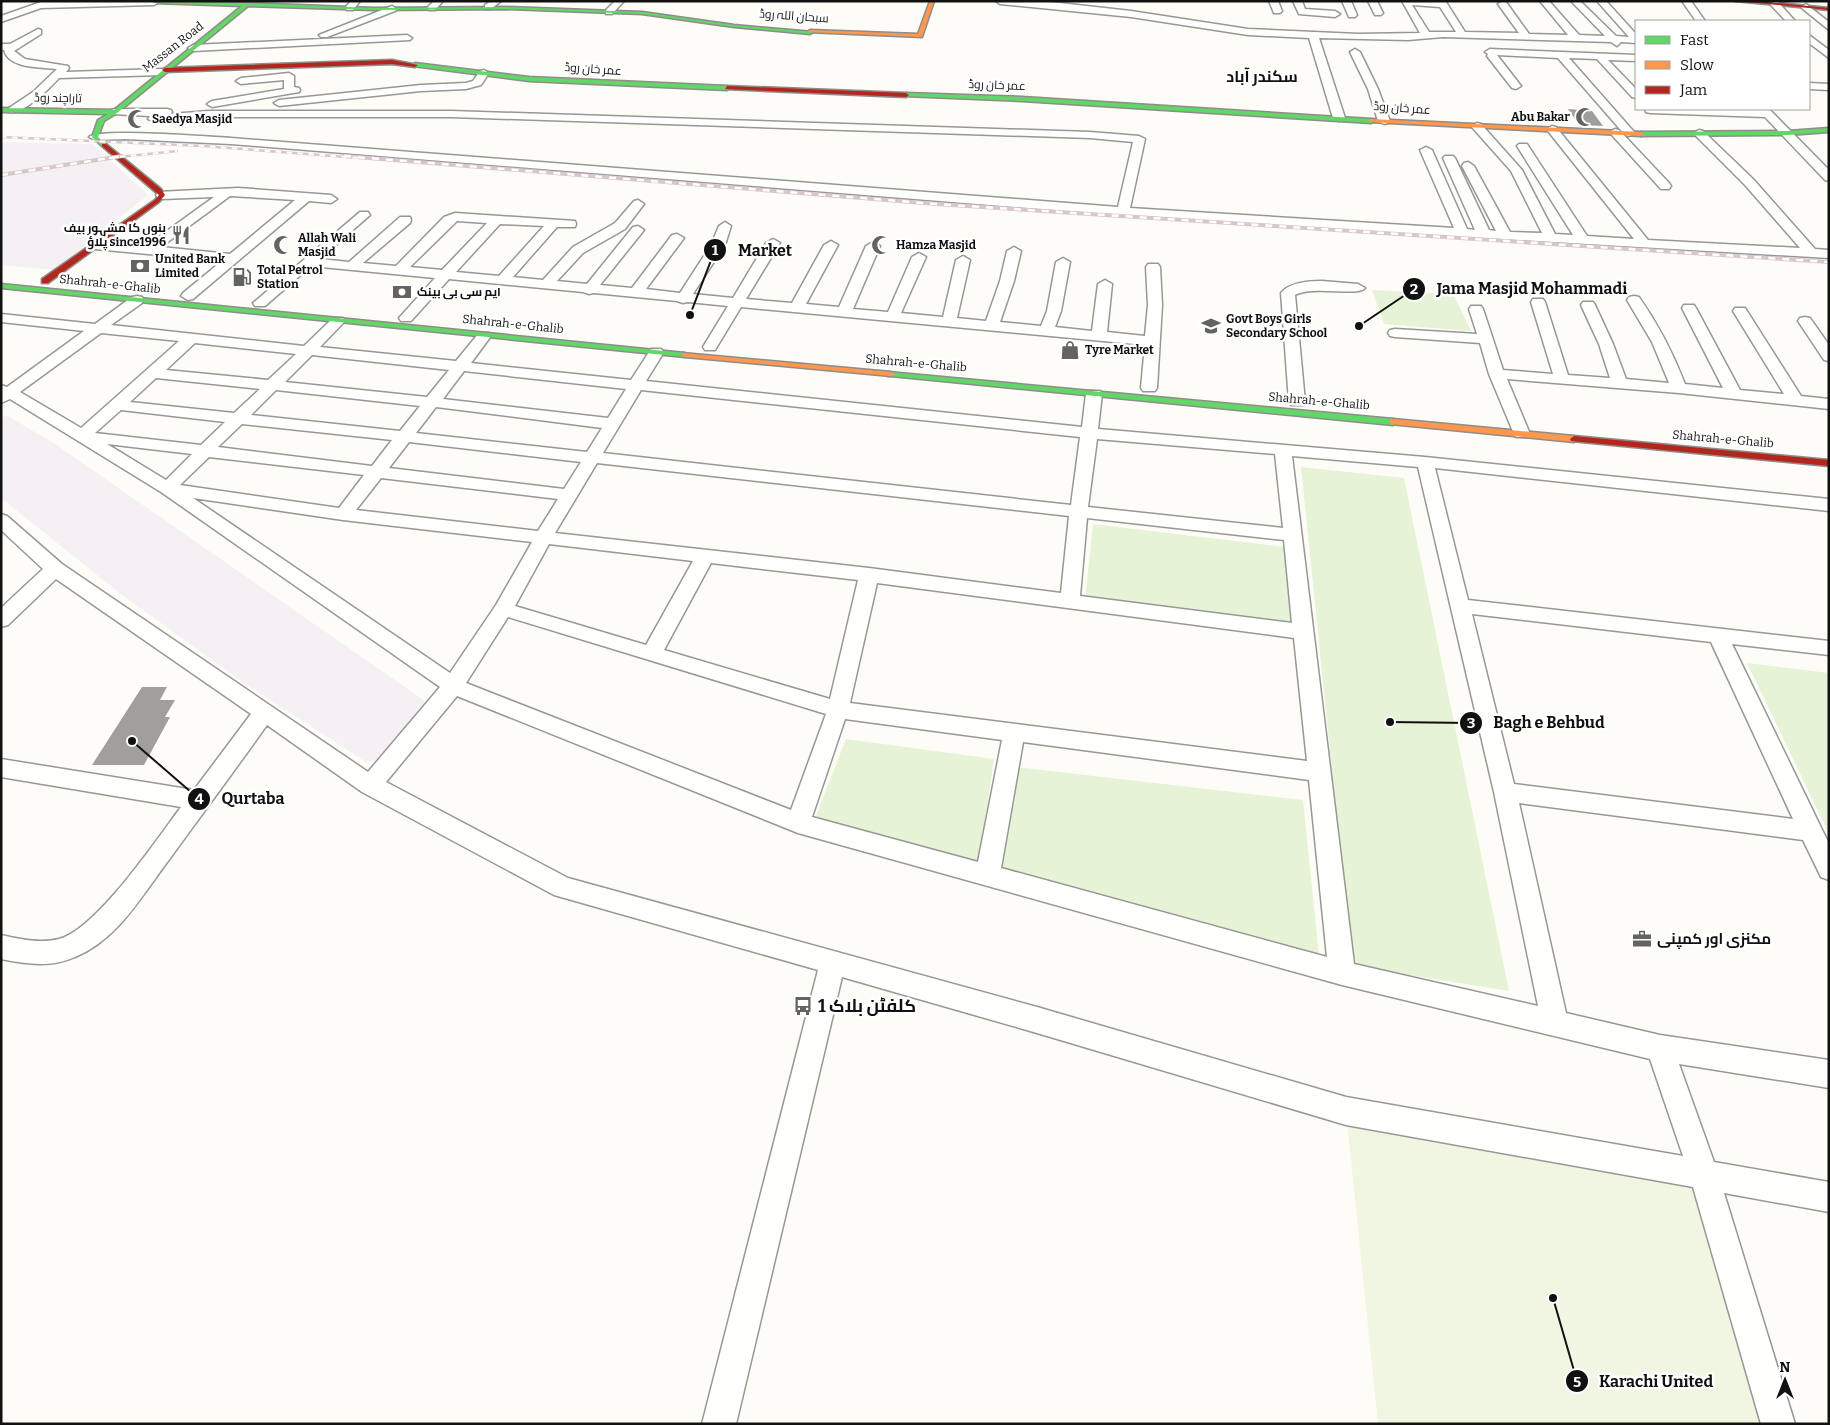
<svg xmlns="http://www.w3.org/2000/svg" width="1830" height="1425" font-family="Bitter,Cairo,serif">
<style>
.industrial{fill:#f5f0f3}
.green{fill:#e7f3d7}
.pitch{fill:#f0f6e1}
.building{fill:#a19f9c}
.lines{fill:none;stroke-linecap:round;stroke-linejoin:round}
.street-casing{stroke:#979795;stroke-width:3}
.fast-casing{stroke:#8e8d8b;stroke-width:3}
.slow-casing{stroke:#8e8d8b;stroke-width:3}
.jam-casing{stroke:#8e8d8b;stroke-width:3}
.street{fill:#fffffe;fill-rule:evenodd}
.fast{fill:#63d668;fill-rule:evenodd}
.slow{fill:#ff974d;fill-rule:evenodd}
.jam{fill:#b3261e;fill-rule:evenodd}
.rail-far1-casing{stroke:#d9c6c7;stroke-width:2.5}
.rail-casing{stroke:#d9c6c7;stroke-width:4}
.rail-far1{stroke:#fff;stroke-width:2;stroke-dasharray:5.5;stroke-linecap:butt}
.rail{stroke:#fff;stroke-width:2.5;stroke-dasharray:7;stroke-linecap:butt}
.labels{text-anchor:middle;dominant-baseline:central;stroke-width:5;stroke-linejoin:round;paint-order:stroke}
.far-street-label{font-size:12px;fill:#111;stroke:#fff}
.far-poi-label{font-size:12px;font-weight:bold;fill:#111;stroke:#fff;text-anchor:start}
.poi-label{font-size:15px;font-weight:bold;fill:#111;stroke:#fff;text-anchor:start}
.far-district-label{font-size:16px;font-weight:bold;fill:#111;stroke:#fff}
.near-poi-label{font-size:18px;font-weight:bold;fill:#111;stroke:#fff;text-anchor:start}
.leader{fill:none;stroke:#111;stroke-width:2}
.callout-dot{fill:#111;stroke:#fff;stroke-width:2}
.mark-label{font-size:15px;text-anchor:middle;font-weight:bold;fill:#fff}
.callout-label{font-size:16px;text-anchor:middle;font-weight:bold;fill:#111;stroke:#fff;stroke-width:5;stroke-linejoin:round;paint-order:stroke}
</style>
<rect width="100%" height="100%" fill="#fdfcf7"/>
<path class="industrial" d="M1,142L93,144L148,195L55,270L1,265Z
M8,416L55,444L425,701L379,760L366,762L241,681L122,595L1,498V417Z"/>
<path class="green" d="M1372,290L1453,294L1471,331L1384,324Z
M1301,467L1404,478L1509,991L1352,966Z
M1093,524L1285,547L1292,625L1085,600Z
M1747,663L1829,673V834Z
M846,739L994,759L977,877L810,831Z
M1015,767L1303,800L1319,956L998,874Z"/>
<path class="pitch" d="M1346,1111L1703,1173L1777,1424H1378Z"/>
<path class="building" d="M1568,109L1592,111L1603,126L1579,125Z
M142,687H167L160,700H175L165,717H170L144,765H92Z"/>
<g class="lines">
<g class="street-casing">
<path id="street" d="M80,1L159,2L154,5L41,8L1,22V16L41,2Z
M351,1H360L353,10H347L345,8Z
M434,1H443L435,10H429L427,8Z
M491,1H501L491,9H485V5Z
M615,1H624L612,14H606V10Z
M996,1H1042L1131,11L1248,29L1358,34L1420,33L1402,1H1443L1446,2L1465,32L1519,33L1498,4L1503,1L1506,2L1529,34L1568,35L1540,1H1549L1579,35L1605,36L1571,1H1580L1616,36L1629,37L1597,1H1606L1636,34V43L1621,42L1617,46L1611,42L1443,37L1408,40L1319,38L1345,118L1339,121L1333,118L1309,38L1248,35L1131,17L1000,4ZM1412,5L1440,7L1456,32H1429Z
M1269,1H1278L1282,11L1280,13H1274Z
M1293,1H1302L1305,9L1335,11L1340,14L1335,17L1299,14Z
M1342,1H1351L1357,15L1355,17H1349Z
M1368,1H1377L1383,13L1381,15H1375Z
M1682,1H1691L1705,21H1696Z
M1775,1L1778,2L1795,21H1786L1770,4Z
M1806,4L1829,22V30L1803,9L1801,7Z
M392,6L397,9L395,11L327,37H321L319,35Z
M38,29L41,30V34L14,51L25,59L68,66L69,68L66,72L162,69L167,72L162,75L59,78C50,88 23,115 9,112L8,110L9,108L33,92L57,69C41,67 9,69 4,50H1V44H10Z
M407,35L412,38L410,40L193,51L188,48L193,45Z
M1809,35L1829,50V58L1809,43Z
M1355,49L1360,52L1378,89L1390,121L1388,123L1384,124L1378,121L1368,89L1350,52Z
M1490,49L1636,55V61L1608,60L1636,89V98L1632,97L1597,59L1569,58L1635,133L1629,136L1625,135L1558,58L1497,55L1521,86L1516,89L1512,88L1487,56L1488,54L1485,52Z
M484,70L489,73L481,85L466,89L421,91L279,106L274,103L279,100L421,85L466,83L473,81L480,71Z
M289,73L294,76V87L299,88L300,90L299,92L212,107L207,104L212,101L284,89V80L241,84L236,81L241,78Z
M1809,83L1829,84V90L1809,89Z
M115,109H167L171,110L172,112L171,114L209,111H451L1090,132L1139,136L1145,139L1130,208L1454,228L1420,150L1426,147L1432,150L1467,229L1475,230L1443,158L1445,156H1453L1455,158L1489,230L1496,231L1462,166L1464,163L1468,162L1474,166L1510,232L1542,233L1511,171L1471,126L1477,123L1481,124L1522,170L1555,234L1573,235L1517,146L1519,144H1527L1587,236L1634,239L1548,131L1546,129L1552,126L1556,127L1648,240L1800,248L1745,185L1693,133L1699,130L1703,131L1753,179L1815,249L1829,250V258L1313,228L1065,211L231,144L125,139L95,140L89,137C99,128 211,137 231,138L1118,207L1133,142L1090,138L451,117H209L154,122L148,119L150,116L111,114L110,112L111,110Z
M1645,109L1759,110L1758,109H1769L1829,170V181L1825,180L1765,117L1650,113L1646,112Z
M1615,129L1619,130L1669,183L1671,186L1669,189H1661L1611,134L1609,132Z
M238,188L331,195L337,199L331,203L309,201L193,299L188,300L181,296L183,293L222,261L95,249L88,245L95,241L146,246L214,197L162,199L158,198L156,195L158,192ZM230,196L295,200L230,254L161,247Z
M638,200L644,204L625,229L583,253L557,281L587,284L633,227L638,226L644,230L600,285L632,288L672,235L677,234L684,238L646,289L680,293L711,245L719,226L725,222L731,226L725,245L693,294L733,298L766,243L773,239L780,243L746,299L792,303L824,245L831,241L838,245L806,304L839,307L866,246L873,242L880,246L853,309L888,312L912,257L919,253L926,257L901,313L943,317L956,260L963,256L970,260L957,318L986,321L1000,281L1007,251L1014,247L1021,251L1014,281L1000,322L1041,326L1047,311L1056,262L1063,258L1070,262L1061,311L1055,327L1092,331L1098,284L1105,280L1112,284L1107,332L1145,336L1148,305L1146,267L1148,264H1158L1160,267L1162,305L1157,388L1155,391H1143L1141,388L1145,345L741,307L715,350H705L703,347L728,306L688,302L683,303L677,301L594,293L589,294L583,292L449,279L411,321H401L399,318L435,278L311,266L265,306H255L253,303L360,212H368L370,215L320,259L349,262L400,217H410L411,220L410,223L363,263L396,266L444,217L455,213L575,221L576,224L575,227H557L513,277L543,280L573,247L615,223L634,201ZM457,221L487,223L442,270L410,267ZM500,224L544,226L499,276L456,272Z
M1322,281L1358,284L1365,288C1358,297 1313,285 1295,295L1305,402L1303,405H1291L1289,402L1281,293C1290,282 1309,281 1322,281Z
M137,296L142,297L144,300L142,303L111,325L304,346L333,318H343L345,321L320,347L456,361L479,333H489L491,336L471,363L631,380L651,349H661L664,352L646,381L1082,427L1086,394L1088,391H1100L1102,394L1098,429L1425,457L1829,499V511L1435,468L1468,600L1829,641V655L1732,644L1829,844V880L1821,877L1803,840L1519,803L1566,1013L1660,1035L1829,1060V1088L1679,1064L1714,1162L1829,1182V1212L1724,1193L1795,1424H1761L1693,1187L1346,1125L1037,1033L842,977L736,1424H702L818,970L554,895L362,792L267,725C235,770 203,813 171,857C144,892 119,939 75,957C50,968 27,964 1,959V935C20,939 40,944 59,939C96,930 157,839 181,807L1,777V759L194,790L251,714L56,579L8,625L1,627V608L43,569L1,530V514L7,516L62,564L368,772L440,687L161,492L10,399L1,403V385L7,387L84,331L1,322V314L95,324L132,297ZM101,333L179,341L81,428L20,392ZM195,343L296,354L268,380L166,370ZM312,355L449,370L427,397L285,382ZM464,371L626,389L608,418L443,399ZM156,378L260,389L234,413L130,402ZM276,390L420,406L400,431L251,415ZM641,390L1080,437L1071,505L603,453ZM436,407L602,428L587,452L416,433ZM121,410L225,422L201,445L95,433ZM242,424L392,440L372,466L218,447ZM1097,439L1275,454L1283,528L1088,507ZM409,442L581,462L564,489L389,468ZM107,444L192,454L166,480ZM1292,456L1418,467L1494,792L1538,1006L1354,964ZM209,457L364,475L339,508L180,485ZM597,463L1069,516L1061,593L869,568L555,533ZM381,478L558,499L538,531L356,510ZM193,498L343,520L532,542L496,605L450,673ZM1087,518L1284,540L1292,623L1080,596ZM549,544L693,561L646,645L515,606ZM711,563L858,580L830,699L664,650ZM877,583L1294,638L1307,761L850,703ZM1472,614L1711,642L1793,819L1514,784ZM508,617L826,714L791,810L466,683ZM457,696L798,833L1342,985L1650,1059L1683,1156L1346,1097L1037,1007L568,878L386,782ZM845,719L1002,740L978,862L812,817ZM1023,742L1309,780L1327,957L1001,868Z
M1634,296L1639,297C1658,324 1673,353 1685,384L1723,388L1682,308L1684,305H1694L1696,308L1740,390L1784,394L1733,311L1735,308H1745L1747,311L1801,396L1829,399V409L1679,393L1507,379L1530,434L1528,437H1516L1514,434L1489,374L1480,343L1395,337L1390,336L1388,333L1390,330L1395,329L1477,334L1469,309L1471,306H1481L1483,309L1503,370L1553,374L1531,302L1533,299H1543L1545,302L1568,375L1610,378L1599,344L1581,305L1583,302H1593L1595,305L1613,344L1626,379L1669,383L1652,342L1627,300L1629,297Z
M1805,317L1810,318L1829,345V361L1824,360L1798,321L1800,318Z"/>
</g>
<g class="fast-casing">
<path id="fast" d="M152,1L248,3L374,8L506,7L642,12L734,25L813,32L810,34L734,27L642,14L506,9L374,10L248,6L117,113L104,121L98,137L106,144V146H102L92,137L98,120L108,114L1,112V108L114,110L242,6L154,3Z
M415,63L529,77L727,86L730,88L727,90L529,81L413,66Z
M906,93L1022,97L1371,119L1374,121L1371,123L1022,101L904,96Z
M1829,128V132L1788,135L1641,136L1638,134L1641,132L1788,131Z
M1,284L685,353L689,355L685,357L1,288Z
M888,372L1393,419L1397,422L1393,425L891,376H888Z"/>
</g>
<g class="slow-casing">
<path id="slow" d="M930,1H934L922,37L807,32L810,30L918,34Z
M1371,119L1641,132L1644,134L1641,136L1369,122V120Z
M682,353L891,372L895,374L891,376L685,357L681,355Z
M1393,419L1574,436L1578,439L1574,442L1390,424V420Z"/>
</g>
<g class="jam-casing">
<path id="jam" d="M1735,1H1756L1829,8V10Z
M392,60L418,65L415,67L392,64L165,72L162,70L165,68Z
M727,86L906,93L909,95L906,97L725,89Z
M102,144H106L161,189L165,195L159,202L48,283H42V279L155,200L159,195L102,146Z
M1574,436L1829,460V466L1571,441L1570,439Z"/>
</g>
<use href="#street" class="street"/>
<use href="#fast" class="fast"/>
<use href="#slow" class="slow"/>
<use href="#jam" class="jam"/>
<g class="rail-far1-casing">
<path id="rail-far1" d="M1,137L203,146L360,158
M109,158L177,151"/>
</g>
<g class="rail-casing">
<path id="rail" d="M344,156L936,204L1829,262
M1,175L122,156"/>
</g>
<use href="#rail-far1" class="rail-far1"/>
<use href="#rail" class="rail"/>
</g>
<defs>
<g id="mosque-bare" transform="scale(1.5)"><path d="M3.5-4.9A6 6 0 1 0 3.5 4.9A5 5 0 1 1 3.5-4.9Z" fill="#646362" stroke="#fff" stroke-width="2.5" paint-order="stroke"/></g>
<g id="restaurant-bare" transform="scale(1.5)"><path d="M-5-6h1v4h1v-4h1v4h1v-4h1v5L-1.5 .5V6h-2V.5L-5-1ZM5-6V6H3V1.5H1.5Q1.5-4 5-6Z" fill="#646362" stroke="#fff" stroke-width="2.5" paint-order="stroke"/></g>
<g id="bank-bare" transform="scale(1.5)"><path d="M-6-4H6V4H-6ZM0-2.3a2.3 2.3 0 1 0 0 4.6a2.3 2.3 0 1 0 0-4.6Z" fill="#646362" stroke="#fff" stroke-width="2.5" paint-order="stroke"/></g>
<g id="fuel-bare" transform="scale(1.5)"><path d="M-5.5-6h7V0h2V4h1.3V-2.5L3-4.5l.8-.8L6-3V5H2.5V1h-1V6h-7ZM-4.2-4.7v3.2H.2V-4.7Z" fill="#646362" stroke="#fff" stroke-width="2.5" paint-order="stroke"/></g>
<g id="school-bare" transform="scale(1.5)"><path d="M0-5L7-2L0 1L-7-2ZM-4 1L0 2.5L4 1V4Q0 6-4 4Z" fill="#646362" stroke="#fff" stroke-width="2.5" paint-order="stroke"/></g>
<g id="shop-bare" transform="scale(1.5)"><path d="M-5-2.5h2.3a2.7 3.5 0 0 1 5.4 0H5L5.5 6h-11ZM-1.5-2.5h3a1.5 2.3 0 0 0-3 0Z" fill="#646362" stroke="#fff" stroke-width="2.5" paint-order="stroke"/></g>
<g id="office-bare" transform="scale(1.5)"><path d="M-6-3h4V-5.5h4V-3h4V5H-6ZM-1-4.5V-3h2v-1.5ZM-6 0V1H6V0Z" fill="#646362" stroke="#fff" stroke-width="2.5" paint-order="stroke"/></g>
<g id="bus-bare" transform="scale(1.5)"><path d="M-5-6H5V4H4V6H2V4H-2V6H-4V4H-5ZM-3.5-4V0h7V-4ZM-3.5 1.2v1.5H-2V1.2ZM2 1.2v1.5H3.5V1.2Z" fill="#646362" stroke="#fff" stroke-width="2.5" paint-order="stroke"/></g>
</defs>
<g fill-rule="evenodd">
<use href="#mosque-bare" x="1585" y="117"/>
<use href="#mosque-bare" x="137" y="119"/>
<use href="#restaurant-bare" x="181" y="235"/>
<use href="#mosque-bare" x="283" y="245"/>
<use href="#mosque-bare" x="881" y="245"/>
<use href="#bank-bare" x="140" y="266"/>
<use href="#fuel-bare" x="242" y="277"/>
<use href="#bank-bare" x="402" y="292"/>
<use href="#school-bare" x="1211" y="326"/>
<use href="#shop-bare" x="1070" y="350"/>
<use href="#office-bare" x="1642" y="939"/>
<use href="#bus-bare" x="803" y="1006"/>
</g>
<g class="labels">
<g class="far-street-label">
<text transform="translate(794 16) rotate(4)">سبحان اللہ روڈ</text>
<text transform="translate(173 47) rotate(-38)">Massan Road</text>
<text transform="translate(593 69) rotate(4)">عمر خان روڈ</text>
<text transform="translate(997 85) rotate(2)">عمر خان روڈ</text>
<text transform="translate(58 98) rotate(1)">تاراچند روڈ</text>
<text transform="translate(1402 108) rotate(4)">عمر خان روڈ</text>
<text transform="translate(110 284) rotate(6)">Shahrah-e-Ghalib</text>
<text transform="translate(513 324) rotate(6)">Shahrah-e-Ghalib</text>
<text transform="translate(916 363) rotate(5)">Shahrah-e-Ghalib</text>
<text transform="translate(1319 401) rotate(5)">Shahrah-e-Ghalib</text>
<text transform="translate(1723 439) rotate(5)">Shahrah-e-Ghalib</text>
</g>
<g class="far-poi-label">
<text x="1570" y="117" text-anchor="end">Abu Bakar</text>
<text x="152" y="119">Saedya Masjid</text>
<text x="166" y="228" text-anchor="end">بنوں کا مشہور بیف<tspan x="166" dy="14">پلاؤ since1996</tspan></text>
<text x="298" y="238">Allah Wali<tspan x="298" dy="14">Masjid</tspan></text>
<text x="896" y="245">Hamza Masjid</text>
<text x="155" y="259">United Bank<tspan x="155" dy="14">Limited</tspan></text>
<text x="257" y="270">Total Petrol<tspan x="257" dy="14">Station</tspan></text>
<text x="417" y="292">ایم سی بی بینک</text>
<text x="1226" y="319">Govt Boys Girls<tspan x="1226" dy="14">Secondary School</tspan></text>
<text x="1085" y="350">Tyre Market</text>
</g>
<g class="poi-label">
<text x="1657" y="939">مکنزی اور کمپنی</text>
</g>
<g class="far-district-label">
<text x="1262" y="76">سکندر آباد</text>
</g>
<g class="near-poi-label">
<text x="818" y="1006">کلفٹن بلاک 1</text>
</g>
</g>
<path class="leader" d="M690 315L715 250M1359 326L1414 289M1390 722L1471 723M132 741L199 799M1553 1298L1577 1381"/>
<g class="callout-dot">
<circle cx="690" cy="315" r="5"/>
<circle cx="1359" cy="326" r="5"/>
<circle cx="1390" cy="722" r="5"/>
<circle cx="132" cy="741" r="5"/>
<circle cx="1553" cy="1298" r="5"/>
<circle cx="715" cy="250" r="12"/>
<circle cx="1414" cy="289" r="12"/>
<circle cx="1471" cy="723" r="12"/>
<circle cx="199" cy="799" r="12"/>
<circle cx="1577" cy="1381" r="12"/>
</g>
<g class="mark-label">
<text x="715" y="255">1</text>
<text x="1414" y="294">2</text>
<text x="1471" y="728">3</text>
<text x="199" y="804">4</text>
<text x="1577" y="1387">5</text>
</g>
<g class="callout-label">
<text x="765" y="256">Market</text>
<text x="1532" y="294">Jama Masjid Mohammadi</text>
<text x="1549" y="728">Bagh e Behbud</text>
<text x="253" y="804">Qurtaba</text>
<text x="1656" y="1387">Karachi United</text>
</g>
<rect width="1830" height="1425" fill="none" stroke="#111111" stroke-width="5"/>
<rect x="1635" y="20" width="175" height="90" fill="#ffffff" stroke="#a0a0a0"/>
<rect x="1645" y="36" width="25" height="8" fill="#63d668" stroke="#a0a0a0"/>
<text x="1680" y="45" font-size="15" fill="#111111">Fast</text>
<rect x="1645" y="61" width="25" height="8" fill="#ff974d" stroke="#a0a0a0"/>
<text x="1680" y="70" font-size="15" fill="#111111">Slow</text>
<rect x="1645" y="86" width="25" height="8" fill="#b3261e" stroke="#a0a0a0"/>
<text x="1680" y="95" font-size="15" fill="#111111">Jam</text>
<g transform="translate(1785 1380)" stroke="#ffffff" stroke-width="4" paint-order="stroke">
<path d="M0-4L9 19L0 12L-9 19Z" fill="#111111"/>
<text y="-8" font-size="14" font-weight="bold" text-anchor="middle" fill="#111111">N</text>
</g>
</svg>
